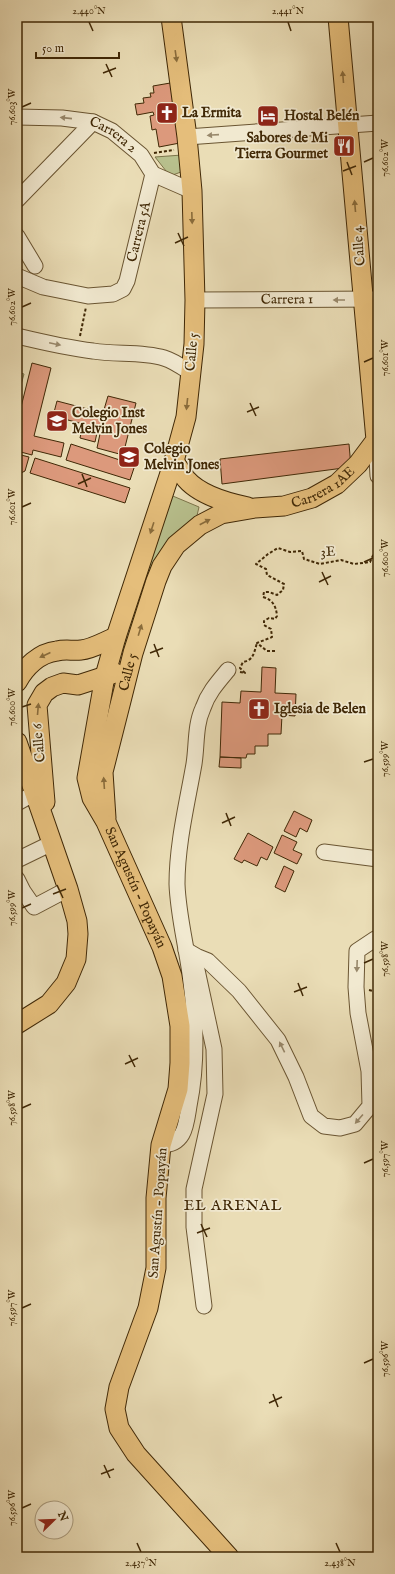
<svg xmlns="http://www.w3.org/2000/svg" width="395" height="1574" font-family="'IM FELL English',serif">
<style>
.green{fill:#b8c08d;stroke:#7c744a}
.building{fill:#dc997c;stroke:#402806}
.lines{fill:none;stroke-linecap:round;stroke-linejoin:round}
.minor-casing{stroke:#6a5532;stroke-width:17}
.major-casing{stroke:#402806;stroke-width:21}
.path{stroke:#402806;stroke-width:2;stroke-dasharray:3 2;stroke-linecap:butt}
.minor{stroke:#f1e9d0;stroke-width:15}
.major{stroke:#e5be7b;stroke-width:19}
.oneway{fill:#8a6c3b}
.oneway2{fill:#98886b}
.ticks{fill:none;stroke:#402806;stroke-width:1.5}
.labels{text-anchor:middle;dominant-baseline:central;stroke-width:3.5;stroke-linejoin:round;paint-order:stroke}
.poi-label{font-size:14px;font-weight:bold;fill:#402806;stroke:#f1e9d0;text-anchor:start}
.street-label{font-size:14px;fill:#402806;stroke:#f1e9d0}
.neighbourhood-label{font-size:15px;letter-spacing:1px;fill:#402806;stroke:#f1e9d0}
.neatline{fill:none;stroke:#402806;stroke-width:1.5}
.ticks-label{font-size:10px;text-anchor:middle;fill:#402806}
</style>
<rect width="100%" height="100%" fill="#eaddb6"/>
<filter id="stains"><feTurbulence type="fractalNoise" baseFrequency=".005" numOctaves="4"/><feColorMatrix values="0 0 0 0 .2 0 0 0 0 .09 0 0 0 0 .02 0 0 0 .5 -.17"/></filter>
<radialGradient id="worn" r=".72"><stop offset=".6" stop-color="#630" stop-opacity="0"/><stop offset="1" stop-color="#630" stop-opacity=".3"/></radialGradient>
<path class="green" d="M182,155L181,172L170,176L155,157Z
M17,372L24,374L17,399Z
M168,494L199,507L195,524L184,527L173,535L127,652L116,649Z"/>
<path class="building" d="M344,17H378V18L345,21Z
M176,82L185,142L159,147L156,129L152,130L150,116L154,115L153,112L137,115L135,104L144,103L143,98L151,97L150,93H154L153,86Z
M32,363L51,368L34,436L64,443L61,457L33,450L32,455L17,451V423Z
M108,396L136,403L123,455L97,448L101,429L98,428L95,442L80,438L83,424L53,416L57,401L103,413Z
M71,444L135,465L130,480L66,460Z
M349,444L351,467L222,484L220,459Z
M17,454L29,457L25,471L17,475Z
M35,458L130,488L125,503L30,473Z
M262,667L276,668L275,693L296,694L295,716L282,715L281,734H268V746H255V754H247L246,758L220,757L222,702L240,703L241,691L261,692Z
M220,757L241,758V768L219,767Z
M294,811L312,820L307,832L300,828L296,837L284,831Z
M248,833L273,847L267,860L261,857L257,866L244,860L242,863L234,859Z
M282,835L297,842L293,850L302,854L297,864L274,853Z
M284,866L294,871L285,892L275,887Z"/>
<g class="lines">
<g class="minor-casing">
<g id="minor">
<path id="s1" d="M17,117L62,118L93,122L112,131L141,155L153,174L192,191"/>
<path d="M187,137L378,123"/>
<path d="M17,200L93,122"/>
<path d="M17,236L35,266"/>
<path id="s2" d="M17,276L43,287L88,296L113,294L123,289L127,281L153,174"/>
<path id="s3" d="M195,300L378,299"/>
<path d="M17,336C42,342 67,348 93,351C116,355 141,351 164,358C174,361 182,367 191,373"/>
<path d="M376,440L378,476"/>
<path d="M17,803L35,793"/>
<path d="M324,852L378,859"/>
<path d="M17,860L52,843"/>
<path d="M17,879L23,891L34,907L68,889"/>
<path d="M186,950L198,957L208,961L239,991L278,1040L296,1077L311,1116L324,1126L340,1128L355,1124L370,1106L369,1071L358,1013L356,987L357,951L375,939H378"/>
<path d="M197,970L214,1049L215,1094L194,1189V1227L204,1306"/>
<path d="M161,1145C185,1145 186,1125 189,1106C198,1062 196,1018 190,974C186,944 178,914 177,884C177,844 187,804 194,764C197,745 195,725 203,708C208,693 218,682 228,670"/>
</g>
</g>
<g class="major-casing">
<g id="major">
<path id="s4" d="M171,17L187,137L192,191L195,300L194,344L186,417L174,461L116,637L105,676L87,778L92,798L106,822L162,947L172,976L180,1026V1063L178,1089L161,1145L156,1198V1268L148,1308L119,1387L115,1409L119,1428L136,1454L229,1557"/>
<path d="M174,461C178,467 182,474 186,479C200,495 228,503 248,507"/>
<path d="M17,682C25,667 39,653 57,651C65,649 73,651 81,650C93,649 105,641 116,637"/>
<path d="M17,742L68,889L77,921L78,934L76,959L66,983L49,1004L17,1024"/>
<path d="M45,802L37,705L44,693L52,687L63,683L78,685L115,673"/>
<path id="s5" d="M106,818L103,772L122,697L133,653L156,581L162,566L176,545L200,525L221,514L255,508L284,506L312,498L337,484L358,464L376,440L338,17"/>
</g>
</g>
<path class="path" d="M154,153L174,150
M80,336L86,307
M275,651H267L257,643L272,637L271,629L264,625V621L269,618L275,619L277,616C276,606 273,600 263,597L264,592H269L277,595L283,590L284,584L267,575L266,569L256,564L268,554L278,548L290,552L302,551L304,559L320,564L341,560L354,564L370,562L378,544
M240,672L245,673L240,668L243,662C254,660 254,652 257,643
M369,990L378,992"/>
<use href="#minor" class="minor"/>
<use href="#major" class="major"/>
</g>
<defs><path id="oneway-solid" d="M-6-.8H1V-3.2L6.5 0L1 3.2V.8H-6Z"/></defs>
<g class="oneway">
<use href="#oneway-solid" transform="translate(176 56) rotate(82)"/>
<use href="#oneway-solid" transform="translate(343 77) rotate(-95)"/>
<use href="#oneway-solid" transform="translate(355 206) rotate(-95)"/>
<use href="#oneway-solid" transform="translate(192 218) rotate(88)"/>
<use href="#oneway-solid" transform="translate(187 404) rotate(96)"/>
<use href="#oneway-solid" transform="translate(205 522) rotate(-28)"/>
<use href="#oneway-solid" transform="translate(152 528) rotate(108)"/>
<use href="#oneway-solid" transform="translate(140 630) rotate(-73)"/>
<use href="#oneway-solid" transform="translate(45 655) rotate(155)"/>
<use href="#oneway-solid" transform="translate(38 709) rotate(-85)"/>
<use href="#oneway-solid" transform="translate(104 783) rotate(-94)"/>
</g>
<g class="oneway2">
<use href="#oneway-solid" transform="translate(66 118) rotate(-174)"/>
<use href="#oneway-solid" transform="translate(213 135) rotate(176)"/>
<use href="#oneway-solid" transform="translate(339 300) rotate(180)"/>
<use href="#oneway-solid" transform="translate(55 344) rotate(12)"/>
<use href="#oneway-solid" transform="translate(357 966) rotate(92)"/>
<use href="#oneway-solid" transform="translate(282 1047) rotate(-116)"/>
<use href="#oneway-solid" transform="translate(359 1119) rotate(131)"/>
</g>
<path class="ticks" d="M89,22L93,31M288,22L291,31M106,64L112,77M103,73L116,68M22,107L31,103M347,162L352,175M364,162L373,158M343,171L356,166M178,233L184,246M175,243L188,237M22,307L31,303M364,362L373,358M250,403L256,416M247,412L259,407M82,474L87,487M78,484L91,478M22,507L31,503M364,562L373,558M322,572L328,585M319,582L331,576M154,644L159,657M150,653L163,648M22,707L31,704M364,762L373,759M226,813L231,826M222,823L235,817M57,885L63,898M53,894L66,889M22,908L31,904M364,963L373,959M298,983L303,996M294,992L307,987M129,1055L135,1067M125,1064L138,1058M22,1108L31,1104M364,1163L373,1159M201,1224L207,1237M197,1233L210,1228M22,1308L31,1304M364,1363L373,1359M273,1394L278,1407M269,1403L282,1397M104,1465L110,1478M101,1474L114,1469M22,1508L31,1504M137,1543L141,1552M336,1543L340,1552"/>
<defs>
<g id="church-square" transform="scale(1.15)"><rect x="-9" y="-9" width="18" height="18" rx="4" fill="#8f2418" stroke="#f1e9d0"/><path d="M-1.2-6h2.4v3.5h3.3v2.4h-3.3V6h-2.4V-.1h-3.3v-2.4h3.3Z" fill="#fff"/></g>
<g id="hotel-square" transform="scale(1.15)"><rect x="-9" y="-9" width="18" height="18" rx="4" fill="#8f2418" stroke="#f1e9d0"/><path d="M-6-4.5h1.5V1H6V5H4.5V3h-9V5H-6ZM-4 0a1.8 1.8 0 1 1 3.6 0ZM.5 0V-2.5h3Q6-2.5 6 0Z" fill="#fff"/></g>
<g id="restaurant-square" transform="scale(1.15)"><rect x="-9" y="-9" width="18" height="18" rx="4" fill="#8f2418" stroke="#f1e9d0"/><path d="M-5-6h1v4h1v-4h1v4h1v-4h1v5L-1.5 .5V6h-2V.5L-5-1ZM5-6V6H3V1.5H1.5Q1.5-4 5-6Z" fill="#fff"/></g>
<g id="school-square" transform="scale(1.15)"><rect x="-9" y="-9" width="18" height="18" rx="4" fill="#8f2418" stroke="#f1e9d0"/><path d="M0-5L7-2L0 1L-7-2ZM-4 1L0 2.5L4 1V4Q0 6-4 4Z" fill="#fff"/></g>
</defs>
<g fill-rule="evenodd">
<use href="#church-square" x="167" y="113"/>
<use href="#hotel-square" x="268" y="116"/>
<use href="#restaurant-square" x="344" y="146"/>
<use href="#school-square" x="57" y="421"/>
<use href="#school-square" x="129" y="457"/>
<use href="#church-square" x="259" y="709"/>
</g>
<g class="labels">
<g class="poi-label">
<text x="182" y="113">La Ermita</text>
<text x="284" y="116">Hostal Belén</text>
<text x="328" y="138" text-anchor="end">Sabores de Mi<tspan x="328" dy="16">Tierra Gourmet</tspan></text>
<text x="72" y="413">Colegio Inst<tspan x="72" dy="16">Melvin Jones</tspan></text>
<text x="144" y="449">Colegio<tspan x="144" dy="16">Melvin Jones</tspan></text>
<text x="274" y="709">Iglesia de Belen</text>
</g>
<g class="street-label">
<text stroke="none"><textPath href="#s1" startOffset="100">Carrera 2</textPath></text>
<text stroke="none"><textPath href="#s2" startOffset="170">Carrera 5A</textPath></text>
<text transform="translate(359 246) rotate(-95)">Calle 4</text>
<text stroke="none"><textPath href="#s3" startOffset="92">Carrera 1</textPath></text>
<text transform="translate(192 352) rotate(-85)">Calle 5</text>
<text stroke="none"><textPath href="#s5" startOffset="448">Carrera 1AE</textPath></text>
<text transform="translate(328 552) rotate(-3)">3E</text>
<text stroke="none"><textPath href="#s5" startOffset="149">Calle 5</textPath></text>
<text transform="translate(39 743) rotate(-95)">Calle 6</text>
<text stroke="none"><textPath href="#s4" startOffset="897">San Agustín - Popayán</textPath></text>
<text transform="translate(158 1213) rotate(-86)">San Agustín - Popayán</text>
</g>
<g class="neighbourhood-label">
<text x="233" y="1205">EL ARENAL</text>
</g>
</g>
<rect width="395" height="1574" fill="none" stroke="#eaddb6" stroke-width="44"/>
<g transform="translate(54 1520) rotate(67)"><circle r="19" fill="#f1e9d0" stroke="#aa9c7f"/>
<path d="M0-3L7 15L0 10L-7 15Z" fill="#8f2418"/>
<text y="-6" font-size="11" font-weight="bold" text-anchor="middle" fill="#402806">N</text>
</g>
<path d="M36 52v6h83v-6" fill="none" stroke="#402806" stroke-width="2"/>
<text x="42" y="52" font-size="12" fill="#402806" stroke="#f1e9d0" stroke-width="3" paint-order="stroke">50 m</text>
<rect x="22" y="22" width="351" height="1530" class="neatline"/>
<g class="ticks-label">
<text x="89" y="14">2.440°N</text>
<text x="288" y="14">2.441°N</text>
<text transform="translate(11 107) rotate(-90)" y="4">76.603°W</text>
<text transform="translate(384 158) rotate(-90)" y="4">76.602°W</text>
<text transform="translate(11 307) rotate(-90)" y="4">76.602°W</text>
<text transform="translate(384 358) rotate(-90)" y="4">76.601°W</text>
<text transform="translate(11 507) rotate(-90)" y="4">76.601°W</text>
<text transform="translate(384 558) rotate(-90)" y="4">76.600°W</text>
<text transform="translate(11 707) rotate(-90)" y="4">76.600°W</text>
<text transform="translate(384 759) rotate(-90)" y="4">76.599°W</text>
<text transform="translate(11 908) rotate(-90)" y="4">76.599°W</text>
<text transform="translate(384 959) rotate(-90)" y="4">76.598°W</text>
<text transform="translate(11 1108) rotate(-90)" y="4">76.598°W</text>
<text transform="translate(384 1159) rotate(-90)" y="4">76.597°W</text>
<text transform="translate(11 1308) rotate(-90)" y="4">76.597°W</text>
<text transform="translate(384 1359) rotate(-90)" y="4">76.596°W</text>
<text transform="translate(11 1508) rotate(-90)" y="4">76.596°W</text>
<text x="141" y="1566">2.437°N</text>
<text x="340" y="1566">2.438°N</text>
</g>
<rect width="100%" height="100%" filter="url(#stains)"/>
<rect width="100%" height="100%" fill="url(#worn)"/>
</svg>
